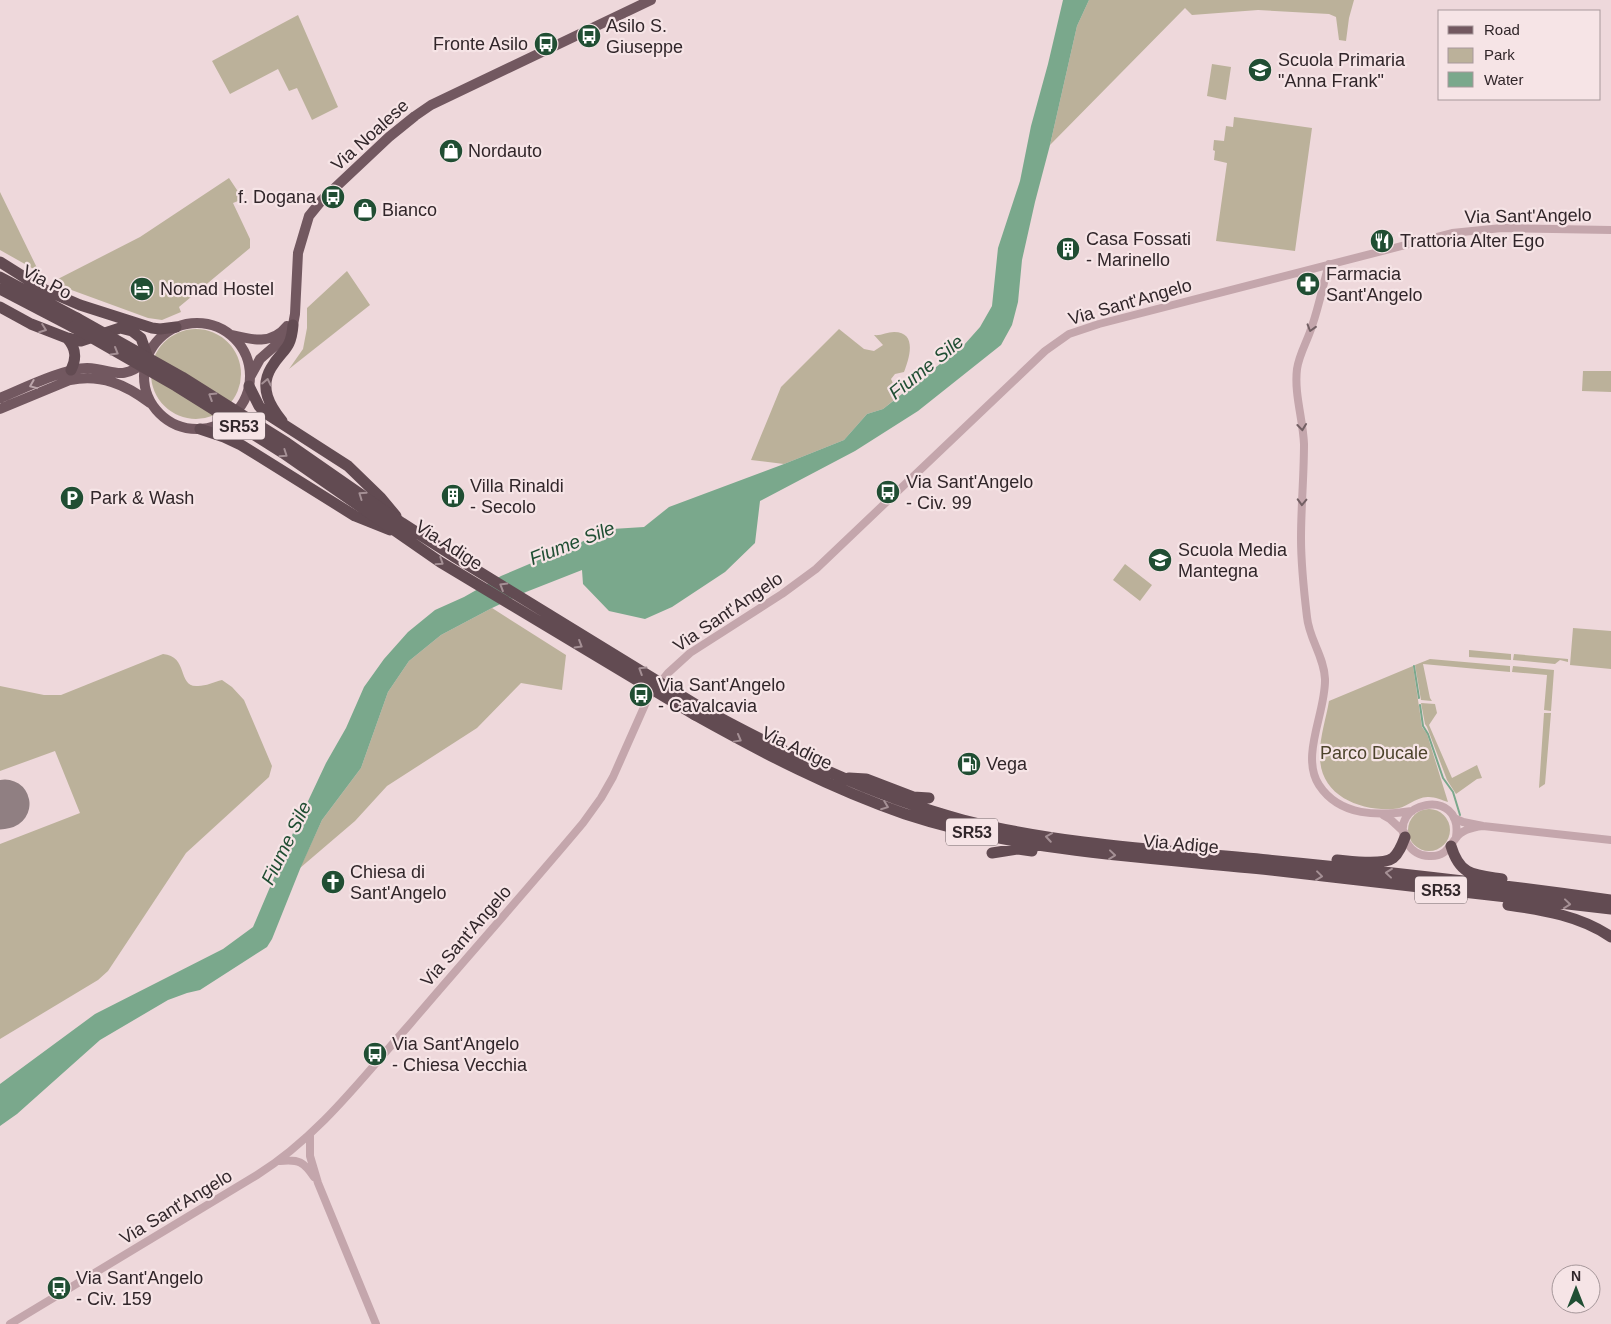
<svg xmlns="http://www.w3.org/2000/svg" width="1611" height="1324" font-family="Arial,sans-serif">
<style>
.green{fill:#bbb19a}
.water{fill:#7aa88c}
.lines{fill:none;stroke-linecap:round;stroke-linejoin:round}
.stream{stroke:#7aa88c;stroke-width:2}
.runway{stroke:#907f82;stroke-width:49}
.tertiary{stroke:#c4a6ac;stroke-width:8}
.primary{stroke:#725860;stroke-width:10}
.trunk{stroke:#624b52;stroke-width:11}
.trunk-bridge{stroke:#624b52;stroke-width:11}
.oneway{stroke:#736064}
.oneway2{stroke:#a59095}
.oneway3{stroke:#bba5aa}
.labels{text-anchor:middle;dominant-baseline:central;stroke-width:4.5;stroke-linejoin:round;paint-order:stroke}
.shield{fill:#f6e4e6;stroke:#6c5f62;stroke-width:1}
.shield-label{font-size:16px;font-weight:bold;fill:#31262a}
.poi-label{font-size:18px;fill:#31262a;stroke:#f6e4e6;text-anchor:start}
.street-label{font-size:18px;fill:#31262a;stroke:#f6e4e6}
.park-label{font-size:18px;fill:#4d442c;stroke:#f6e4e6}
.water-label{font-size:19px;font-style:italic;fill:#204e33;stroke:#f6e4e6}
</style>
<rect width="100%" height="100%" fill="#eed8db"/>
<path class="green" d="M1089,0H1354L1349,18L1346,41L1339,40L1336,17L1329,14L1258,10L1192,15L1185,8L1050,145L1077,26Z
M298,15L338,107L312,120L297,88L289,91L278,69L230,94L212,61Z
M1212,64L1231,67L1226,100L1207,96Z
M1234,117L1312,128L1295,251L1216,241L1227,163L1214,160L1215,151L1213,150L1214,140L1224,141L1226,126L1233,127Z
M229,178L243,199L233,203L250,239V248L179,307L181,312L162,320L148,318L66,288L54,281L140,237Z
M0,192L39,272L0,250Z
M347,271L370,305L289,369L303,349L307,328V308Z
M839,329L864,349L874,351L883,345L874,335C881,336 887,332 894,332C918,332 909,359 904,372L895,374L891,379L899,396L883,409L867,414L844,440L784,464L751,460L781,387Z
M151 374a45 45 0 1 1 90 0a45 45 0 1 1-90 0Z
M1583,371H1611V392L1582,391Z
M1125,564L1152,585L1140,601L1113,580Z
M492,608L566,655L562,690L521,683L477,728L387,786L355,821L300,868L322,820L361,768L388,692L409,661L441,635Z
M1573,628L1611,631V669L1570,665Z
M1469,650L1511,654V660L1469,657Z
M163,654C189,656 177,688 198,686C206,686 214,682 222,680L232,687L244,700L272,766L269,777L186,853L108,971L98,980L0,1039V844L80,813L55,751L0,771V686L44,695H61Z
M1514,654L1568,659V662L1560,660L1555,664L1513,660Z
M1430,659L1510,666V672L1423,664L1430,698L1432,701L1421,700L1415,665Z
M1413,666L1422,727L1427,734L1448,802C1442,800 1435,797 1429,797C1416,796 1406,809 1393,809C1360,811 1321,796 1320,758C1319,739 1326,719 1329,701Z
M1513,666L1554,670L1551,711L1544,710L1547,675L1512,672Z
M1421,703L1435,704L1437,713L1429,725L1452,778L1477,765L1482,778L1477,779L1456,794L1447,780L1427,727L1425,724Z
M1544,713H1551L1545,784L1539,788Z
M1408 830a21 21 0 1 1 42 0a21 21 0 1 1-42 0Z"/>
<path class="water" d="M1063,0H1089L1077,26L1050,145L1035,202L1022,260L1018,302L1012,325L1001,345L918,411L855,451L760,501L755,543L725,572L672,607L645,619L609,611L583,584L582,570L526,592L492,608L441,635L409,661L388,692L361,768L322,820L300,869L272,939L267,947L200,990L187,993L168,1000L100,1040L17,1114L0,1126V1084L95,1014L223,949L253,927L293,833L326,763L346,728L364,687L384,659L408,632L435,610L464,597L501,576L612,529L644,527L669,507L784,464L844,440L867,414L883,409L964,345L980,327L992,306L998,248L1020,181L1031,126L1048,64Z"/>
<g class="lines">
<path class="stream" d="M1414,666L1419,698
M1420,705L1423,726L1428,734L1443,778L1453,792L1460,815"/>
<path class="runway" d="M0,805L5,804"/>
<path class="tertiary" d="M1329,264C1323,285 1319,306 1312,326C1308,340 1299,354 1297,369C1294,394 1303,419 1304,444C1304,475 1301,507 1301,538C1301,564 1304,592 1307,617C1309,639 1324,656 1325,679C1326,712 1300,756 1319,785C1340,817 1379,816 1412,811
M1383,815L1390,819L1404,832
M1454,818L1463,822L1483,826L1611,840
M1456,837C1464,785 1384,802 1407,843C1412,851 1420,856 1429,856C1445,857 1448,848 1456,838C1462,829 1474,827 1483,826
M310,1135V1156L318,1183L376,1324
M280,1161C299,1159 304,1162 314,1177
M10,1324L257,1175C319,1136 362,1078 410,1024C467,957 526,891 583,823L601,798L613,777L648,698L668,673L690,653L782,594L816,569L1045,351L1069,334L1099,324L1452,233L1502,228L1611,230"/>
<path class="primary" d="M144 376a53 53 0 1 1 106 0a53 53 0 1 1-106 0Z
M232,335C252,340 272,345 287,326
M250,377L260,359L285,337L293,325L295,314L298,253L309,216L322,200L389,137L415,116L431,105L651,0
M0,398C22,389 65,368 87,368C114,369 120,382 145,362
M0,409L70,380C101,374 125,384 150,403"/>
<path class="trunk" d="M0,262L43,289L80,305L152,328L160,329L176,327
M0,277L77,318
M0,289L73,327
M0,307L31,324L67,338L81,341L120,328L132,331L141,338L147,355
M67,338C76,348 77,358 71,370
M249,386L259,406L264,412L348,466L381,498L396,516
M282,421C270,406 259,388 271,368C282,349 291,351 293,325
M200,429L224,437L241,445L355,516L390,530
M698,706C783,752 869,795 963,820C1062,845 1166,850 1268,860C1382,871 1497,884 1611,900
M695,715C763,753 832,789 905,814C1023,853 1149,857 1271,870C1384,882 1498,897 1611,909
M849,778L866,779L913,797L929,798
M1451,846C1460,876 1474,875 1502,879
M992,853L1018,849L1032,851
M1337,860C1350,861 1382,866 1393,858C1399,853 1402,845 1405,837
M1508,905C1543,910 1581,916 1611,937"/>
<path class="trunk-bridge" d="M77,318L182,377L287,443L402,523L455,557L698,706
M73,327L176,386L283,453L440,562L695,715"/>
</g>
<defs><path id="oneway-chevron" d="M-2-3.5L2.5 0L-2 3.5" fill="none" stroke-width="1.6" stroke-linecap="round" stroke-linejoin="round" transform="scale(1.25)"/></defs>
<g class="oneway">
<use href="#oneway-chevron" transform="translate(1311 328) rotate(107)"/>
<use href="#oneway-chevron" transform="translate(1302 427) rotate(84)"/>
<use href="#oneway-chevron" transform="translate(1302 502) rotate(92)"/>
</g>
<g class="oneway2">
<use href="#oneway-chevron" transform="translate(43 329) rotate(20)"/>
<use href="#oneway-chevron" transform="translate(115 352) rotate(30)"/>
<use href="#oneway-chevron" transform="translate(267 382) rotate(-78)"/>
<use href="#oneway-chevron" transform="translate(212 396) rotate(-148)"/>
<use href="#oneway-chevron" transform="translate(284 454) rotate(34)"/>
<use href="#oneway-chevron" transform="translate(362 495) rotate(-145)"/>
<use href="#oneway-chevron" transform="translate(440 562) rotate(33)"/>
<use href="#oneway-chevron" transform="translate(503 586) rotate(-149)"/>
<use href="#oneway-chevron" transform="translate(579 645) rotate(31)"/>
<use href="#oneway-chevron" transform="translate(642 670) rotate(-148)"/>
<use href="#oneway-chevron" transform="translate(738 739) rotate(29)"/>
<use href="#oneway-chevron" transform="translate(885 806) rotate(21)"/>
<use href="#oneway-chevron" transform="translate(1049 837) rotate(-171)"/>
<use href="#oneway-chevron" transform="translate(1112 855) rotate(6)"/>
<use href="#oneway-chevron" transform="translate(1389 873) rotate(-174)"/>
<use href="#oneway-chevron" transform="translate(1319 876) rotate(7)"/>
<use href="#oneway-chevron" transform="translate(1567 904) rotate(6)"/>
</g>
<use class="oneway3" href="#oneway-chevron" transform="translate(33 385) rotate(158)"/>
<defs>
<g id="bus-disc" transform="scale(1.25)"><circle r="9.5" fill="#204e33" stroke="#f6e4e6"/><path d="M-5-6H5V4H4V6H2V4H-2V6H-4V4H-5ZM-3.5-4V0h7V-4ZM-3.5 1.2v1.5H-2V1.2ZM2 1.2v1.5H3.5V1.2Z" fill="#fff"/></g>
<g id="school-disc" transform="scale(1.25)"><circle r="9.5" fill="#204e33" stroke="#f6e4e6"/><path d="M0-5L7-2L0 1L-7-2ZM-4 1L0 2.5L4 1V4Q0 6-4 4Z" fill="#fff"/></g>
<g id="shop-disc" transform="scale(1.25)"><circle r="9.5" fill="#204e33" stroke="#f6e4e6"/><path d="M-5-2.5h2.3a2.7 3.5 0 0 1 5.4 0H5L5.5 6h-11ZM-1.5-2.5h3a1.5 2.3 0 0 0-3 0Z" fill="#fff"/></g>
<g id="restaurant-disc" transform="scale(1.25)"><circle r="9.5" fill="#204e33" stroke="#f6e4e6"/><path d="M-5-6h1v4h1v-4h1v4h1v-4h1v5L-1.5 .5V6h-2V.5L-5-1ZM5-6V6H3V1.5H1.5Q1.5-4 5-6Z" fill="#fff"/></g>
<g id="building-disc" transform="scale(1.25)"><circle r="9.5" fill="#204e33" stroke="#f6e4e6"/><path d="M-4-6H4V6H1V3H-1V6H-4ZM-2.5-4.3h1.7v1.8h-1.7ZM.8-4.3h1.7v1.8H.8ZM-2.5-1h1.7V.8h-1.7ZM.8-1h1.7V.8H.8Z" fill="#fff"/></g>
<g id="pharmacy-disc" transform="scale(1.25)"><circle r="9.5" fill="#204e33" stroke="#f6e4e6"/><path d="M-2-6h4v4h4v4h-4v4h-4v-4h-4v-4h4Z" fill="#fff"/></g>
<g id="hotel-disc" transform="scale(1.25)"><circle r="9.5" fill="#204e33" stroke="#f6e4e6"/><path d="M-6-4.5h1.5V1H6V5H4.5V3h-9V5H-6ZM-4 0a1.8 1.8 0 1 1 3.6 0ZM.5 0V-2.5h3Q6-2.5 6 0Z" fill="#fff"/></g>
<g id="parking-disc" transform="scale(1.25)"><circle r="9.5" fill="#204e33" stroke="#f6e4e6"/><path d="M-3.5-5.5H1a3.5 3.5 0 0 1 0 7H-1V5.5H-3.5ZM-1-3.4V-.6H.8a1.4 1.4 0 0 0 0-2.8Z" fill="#fff"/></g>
<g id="fuel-disc" transform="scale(1.25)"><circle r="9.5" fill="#204e33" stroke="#f6e4e6"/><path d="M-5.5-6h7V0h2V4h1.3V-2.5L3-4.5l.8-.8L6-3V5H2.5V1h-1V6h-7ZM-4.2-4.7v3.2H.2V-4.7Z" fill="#fff"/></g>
<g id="church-disc" transform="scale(1.25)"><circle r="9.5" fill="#204e33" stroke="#f6e4e6"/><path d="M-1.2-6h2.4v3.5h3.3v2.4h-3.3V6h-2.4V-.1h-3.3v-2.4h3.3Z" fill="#fff"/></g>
</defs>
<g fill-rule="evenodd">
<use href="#bus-disc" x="589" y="36"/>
<use href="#bus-disc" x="546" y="44"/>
<use href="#school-disc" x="1260" y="70"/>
<use href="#shop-disc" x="451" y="151"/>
<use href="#bus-disc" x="333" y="197"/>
<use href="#shop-disc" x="365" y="210"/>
<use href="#restaurant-disc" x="1382" y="241"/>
<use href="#building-disc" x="1068" y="249"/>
<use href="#pharmacy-disc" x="1308" y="284"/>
<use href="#hotel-disc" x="142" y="289"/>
<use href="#bus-disc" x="888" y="492"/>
<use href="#building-disc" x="453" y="496"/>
<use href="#parking-disc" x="72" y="498"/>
<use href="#school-disc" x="1160" y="560"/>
<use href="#bus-disc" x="641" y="695"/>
<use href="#fuel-disc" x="969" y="764"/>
<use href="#church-disc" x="333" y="882"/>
<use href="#bus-disc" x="375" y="1054"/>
<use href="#bus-disc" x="59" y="1288"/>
</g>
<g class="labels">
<g class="shield">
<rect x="213" y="412.5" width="52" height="27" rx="4"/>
<rect x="946" y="818.5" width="52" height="27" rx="4"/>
<rect x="1415" y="876.5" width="52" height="27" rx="4"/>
</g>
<g class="shield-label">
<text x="239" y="426">SR53</text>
<text x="972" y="832">SR53</text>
<text x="1441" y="890">SR53</text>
</g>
<g class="poi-label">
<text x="606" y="26">Asilo S.<tspan x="606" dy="21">Giuseppe</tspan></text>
<text x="528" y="44" text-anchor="end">Fronte Asilo</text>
<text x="1278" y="60">Scuola Primaria<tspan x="1278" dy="21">"Anna Frank"</tspan></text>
<text x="468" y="151">Nordauto</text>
<text x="316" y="197" text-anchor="end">f. Dogana</text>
<text x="382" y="210">Bianco</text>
<text x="1086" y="239">Casa Fossati<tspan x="1086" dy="21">- Marinello</tspan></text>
<text x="1400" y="241">Trattoria Alter Ego</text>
<text x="1326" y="274">Farmacia<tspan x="1326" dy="21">Sant'Angelo</tspan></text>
<text x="160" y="289">Nomad Hostel</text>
<text x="906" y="482">Via Sant'Angelo<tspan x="906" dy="21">- Civ. 99</tspan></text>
<text x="470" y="486">Villa Rinaldi<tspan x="470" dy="21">- Secolo</tspan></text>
<text x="90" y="498">Park &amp; Wash</text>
<text x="1178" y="550">Scuola Media<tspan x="1178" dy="21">Mantegna</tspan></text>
<text x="658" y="685">Via Sant'Angelo<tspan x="658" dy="21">- Cavalcavia</tspan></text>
<text x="986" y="764">Vega</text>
<text x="350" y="872">Chiesa di<tspan x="350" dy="21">Sant'Angelo</tspan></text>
<text x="392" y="1044">Via Sant'Angelo<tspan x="392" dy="21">- Chiesa Vecchia</tspan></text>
<text x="76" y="1278">Via Sant'Angelo<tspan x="76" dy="21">- Civ. 159</tspan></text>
</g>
<g class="street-label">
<text transform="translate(370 135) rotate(-42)">Via Noalese</text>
<text transform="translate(1528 216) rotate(-1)">Via Sant'Angelo</text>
<text transform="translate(47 282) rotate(28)">Via Po</text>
<text transform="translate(1130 302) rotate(-16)">Via Sant'Angelo</text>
<text transform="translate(449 545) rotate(33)">Via Adige</text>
<text transform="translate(728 612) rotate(-34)">Via Sant'Angelo</text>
<text transform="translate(797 748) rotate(26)">Via Adige</text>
<text transform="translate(1181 844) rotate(5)">Via Adige</text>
<text transform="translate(466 936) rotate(-49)">Via Sant'Angelo</text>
<text transform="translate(176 1207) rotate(-31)">Via Sant'Angelo</text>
</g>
<g class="park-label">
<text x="1374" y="753">Parco Ducale</text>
</g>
<g class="water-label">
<text transform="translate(926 367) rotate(-39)">Fiume Sile</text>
<text transform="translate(572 543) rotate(-21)">Fiume Sile</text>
<text transform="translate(286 843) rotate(-64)">Fiume Sile</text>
</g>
</g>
<rect x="1438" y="10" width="162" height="90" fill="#f6e4e6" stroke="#a7989b"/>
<rect x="1448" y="26" width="25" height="8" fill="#725860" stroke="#a7989b"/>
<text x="1484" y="35" font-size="15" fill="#31262a">Road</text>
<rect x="1448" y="48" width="25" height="15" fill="#bbb19a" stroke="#a7989b"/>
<text x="1484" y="60" font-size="15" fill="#31262a">Park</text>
<rect x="1448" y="72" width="25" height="15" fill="#7aa88c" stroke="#a7989b"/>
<text x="1484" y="85" font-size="15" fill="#31262a">Water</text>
<g transform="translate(1576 1289)"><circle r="24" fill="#f6e4e6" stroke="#a7989b"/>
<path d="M0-4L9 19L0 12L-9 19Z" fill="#204e33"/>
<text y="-8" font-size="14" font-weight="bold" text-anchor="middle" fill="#31262a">N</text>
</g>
</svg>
